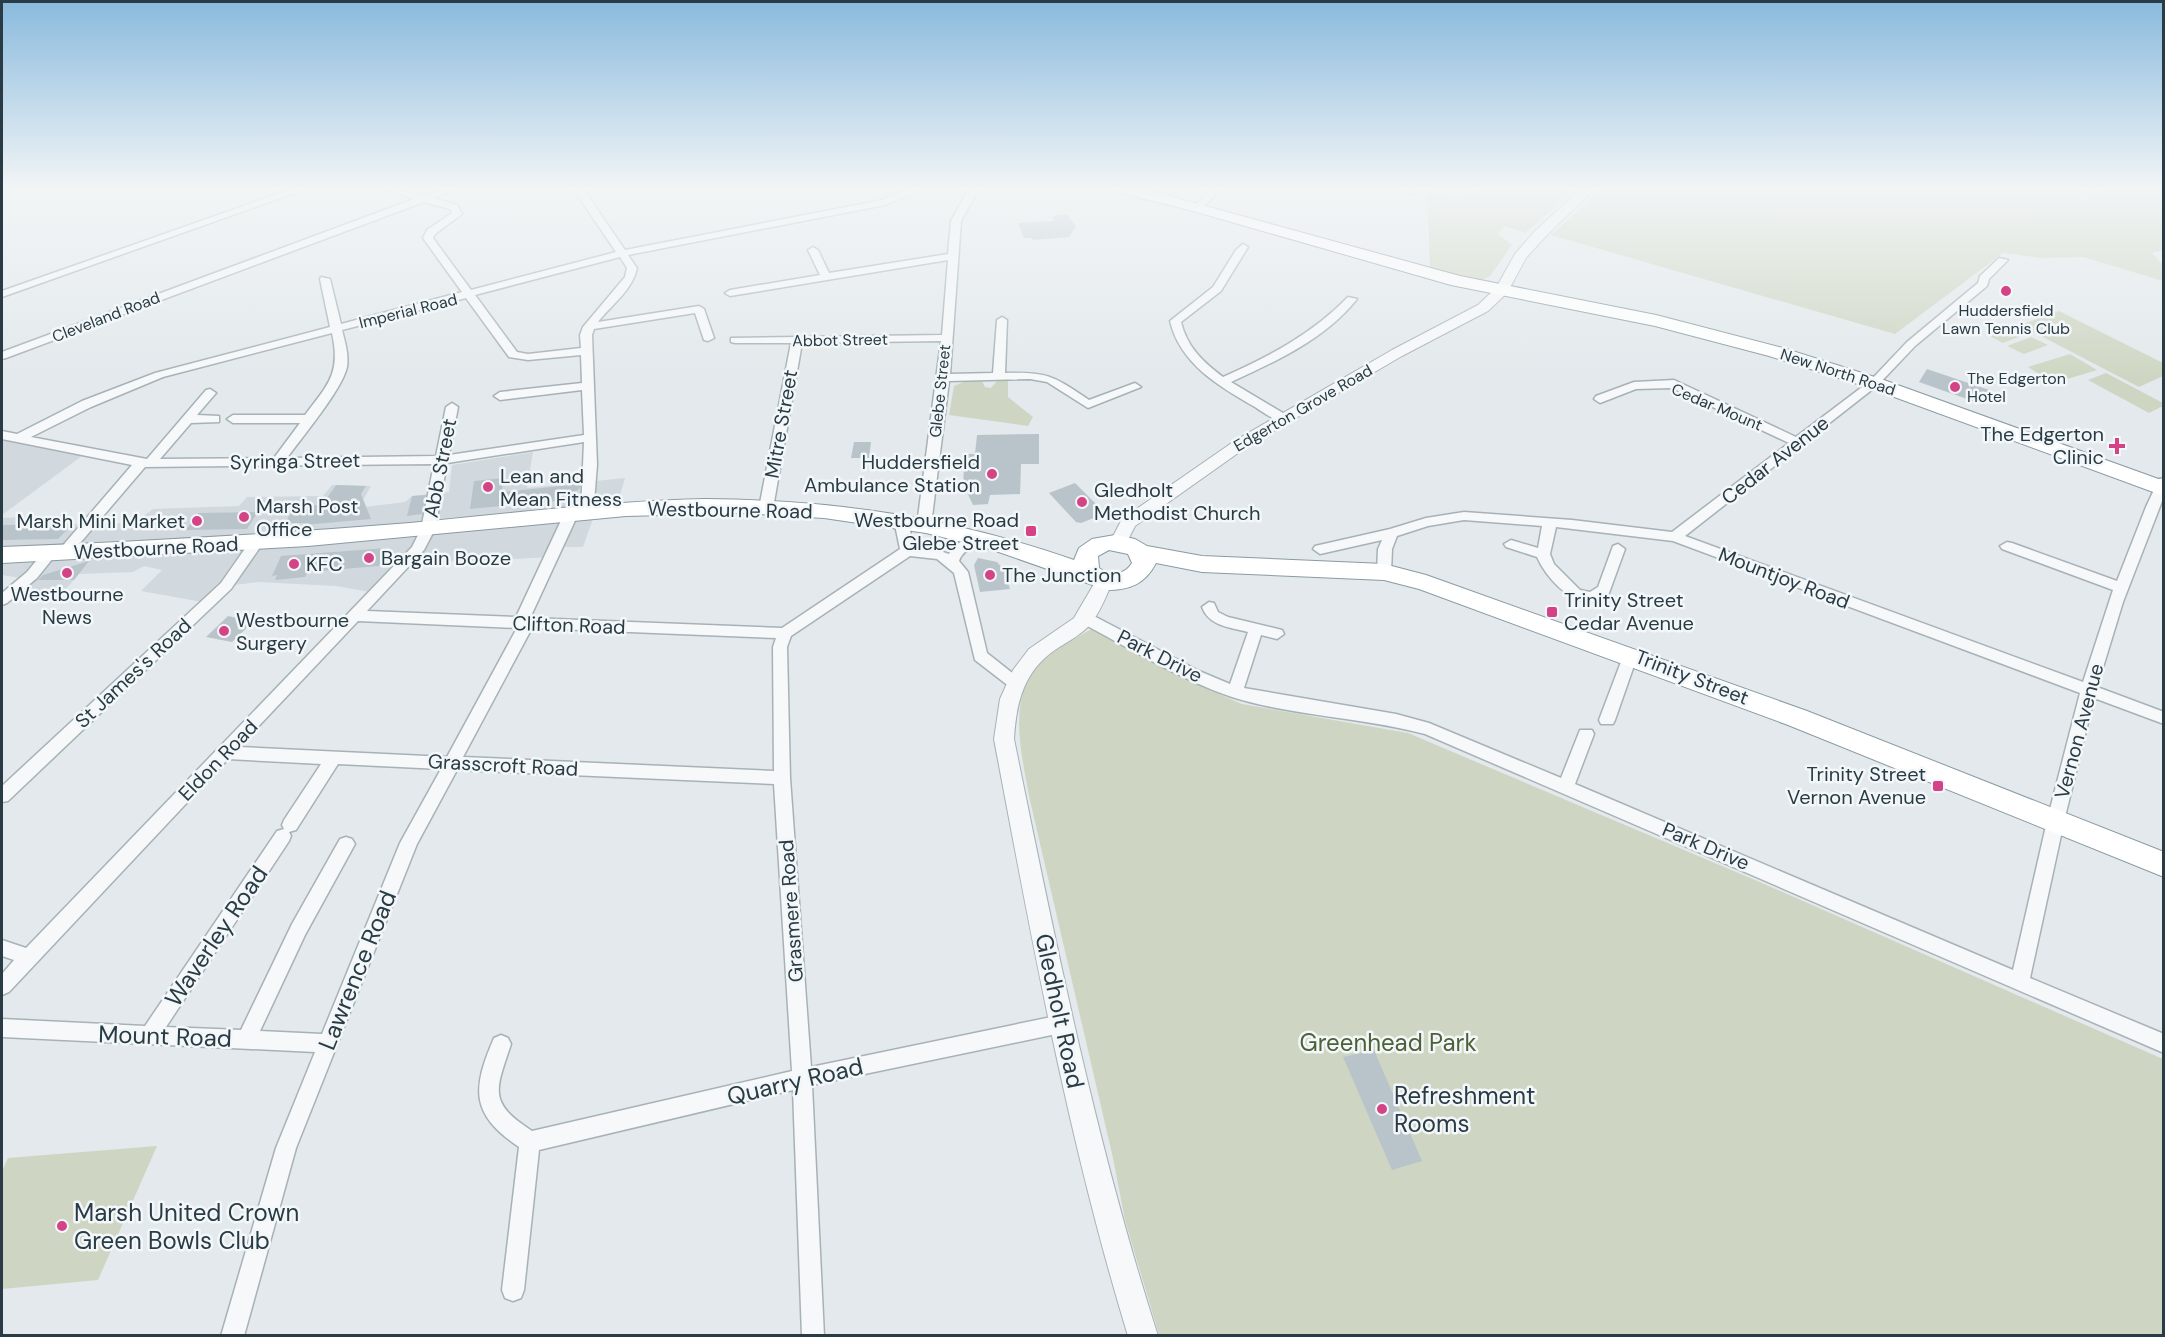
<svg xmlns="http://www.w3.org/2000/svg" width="2165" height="1337" font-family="'DM Sans',sans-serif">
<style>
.built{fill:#d1d9de}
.green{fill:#ced6c3}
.building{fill:#b9c4ca}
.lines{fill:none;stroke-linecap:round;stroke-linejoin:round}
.minor-casing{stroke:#a7b2b7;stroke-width:3}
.tertiary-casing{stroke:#a7b2b7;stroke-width:2}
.trunk-casing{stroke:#899ba3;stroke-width:2}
.minor{fill:#f6f8f9;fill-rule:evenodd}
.tertiary{fill:#f6f8f9;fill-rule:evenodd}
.trunk{fill:#fff;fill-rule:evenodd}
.poi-dot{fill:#d54387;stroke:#f3f7f9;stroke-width:2}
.labels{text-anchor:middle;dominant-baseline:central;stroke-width:5;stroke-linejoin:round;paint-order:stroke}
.far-poi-label{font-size:16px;fill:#293c45;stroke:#f3f7f9}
.far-street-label{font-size:16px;fill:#293c45;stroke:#f3f7f9}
.street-label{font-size:20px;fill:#293c45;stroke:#f3f7f9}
.poi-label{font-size:20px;fill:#293c45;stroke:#f3f7f9;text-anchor:start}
.near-street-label{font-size:24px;fill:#293c45;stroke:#f3f7f9}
.near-park-label{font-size:24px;fill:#4c6136;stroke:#f3f7f9}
.near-poi-label{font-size:24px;fill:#293c45;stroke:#f3f7f9;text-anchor:start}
</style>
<rect width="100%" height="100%" fill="#e3e9ec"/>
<path class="built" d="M2,436L86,453L2,515Z
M533,452L527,488L625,478L616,509L596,510L583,547H558L551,557L456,562L414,553L375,593L336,586L258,582L226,586L208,603L141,591L162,570L144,566L133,572L79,574L57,599L15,590L27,579L2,575V518L69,515L61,524L134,523L153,509L239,506L247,497L323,496L332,485L371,486L362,502L365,507L405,502L412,496L449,492L452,465Z"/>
<path class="green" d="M1477,190H1575L1525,233L1505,226L1498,234L1512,245L1490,276L1483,280L1430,268L1427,191C1446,196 1461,204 1477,190Z
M1601,190H2088L2078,197L2086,201L2100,190H2163V250L2152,253L2163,265V281L2083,257L2041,258L2003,253L1895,334L1551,235Z
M2059,311L2163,363V376L2139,387L2020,325Z
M2009,325L2026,334L2003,343L1986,334Z
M2031,337L2048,345L2024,354L2007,346Z
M2070,354L2097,370L2054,383L2028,367Z
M2106,373L2163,403V406L2149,413L2088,380Z
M966,381H982L985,387L991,388L997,381H1008V397L1033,417L1028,426L949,415L954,386Z
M1093,628L1181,678L1242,704L1408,733L1755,880L2163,1059V1335H1159L1125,1220L1113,1158L1029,796C1022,755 1008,705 1035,668C1047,653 1076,638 1093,628Z
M157,1146L98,1280L2,1289V1171L8,1158Z"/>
<path class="building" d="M1067,214L1076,227L1069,237L1033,240L1032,238H1024L1018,223L1054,221L1053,216Z
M1927,369L1992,391L1984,405L1919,382Z
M1039,434V464H1021L1020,494L990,495L988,504L973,505L963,484L965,454H975L977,435Z
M854,442H871L869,458H851Z
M503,478L502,492L580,484V488L567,500L470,509L474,481Z
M1075,483L1103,511L1098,512L1101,515L1081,523L1076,522L1049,493Z
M336,485L366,486L361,494L371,519L304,525L305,523H285L295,506L322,505Z
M426,495L422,514L407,516L412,496Z
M258,512L247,529L186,530L198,513Z
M73,524L58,539L2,540V525Z
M386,548L379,566L308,572L305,577L275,580L277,575L272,576L281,556Z
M978,558L997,562L1004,570L1010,589L980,592L974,565Z
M89,561L74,580H38L43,575Z
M228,616L253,622L232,642L206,637Z
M1374,1050L1422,1161L1392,1170L1343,1057Z"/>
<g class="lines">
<g class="minor-casing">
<path id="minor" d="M289,190H303L2,297V291Z
M388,190C401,190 411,195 422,195C430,195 440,190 451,190L433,198L457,205L462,214L435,234L433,238L471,290L616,252L574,190H584L625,250L882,200L906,190H919L885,205L628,255L637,268C632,291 612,304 598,322L699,306L704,309L714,338L708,341L704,340L695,313L594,329L592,335L597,465L593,514H583L581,511L584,442L447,463L435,529L424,550L367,611L516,617L565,512L572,508L579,512L530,618L782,628L900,549L894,520L896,517L901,516L908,520L913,546L931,548L949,554C955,543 970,534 983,537L985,540C976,549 964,547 959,561L968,572L987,653L1020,679L1023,683L1020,687H1010L975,660L954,573L937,559L910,556L791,636L787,647L790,778L811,1067L1061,1015L1068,1018L1071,1024L1068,1030L1061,1033L812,1085L824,1336H802L793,1090L539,1150L524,1290L521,1298L513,1301L505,1298L502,1290L519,1147C470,1114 472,1089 494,1038L501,1035L508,1038L511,1044C496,1090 487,1102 532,1131L792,1071L774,784L457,770L417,844L296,1148L244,1336H221L276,1148L315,1052L2,1037V1019L145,1026L277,831L284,829L282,825L284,820L321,764L228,759L9,992L2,995V974L14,960L2,956V940L26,948L412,547L421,529L434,464L145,467L69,556L64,558L57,553L59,550L132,465L2,439V431L17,434L82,401L155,373L330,327L320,279L321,277L330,279L341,324L462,292L423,238L427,230L452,213L450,209L424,202L6,358L2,359V352L414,199ZM620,257L627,268L625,277L583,327L580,335L581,348L528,354L517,352L475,295ZM466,298L509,357L528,360L581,355L582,383L500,392L494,396L500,400L582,390L584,435L449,455L458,407L452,403L446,407L436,456L287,458C302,437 342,390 347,367C349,355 345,342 342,330ZM332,333C341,374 328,384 305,415H233L227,419L233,423H300L274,458L160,459L191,423L219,422V416L197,415L216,393L210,389L206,390L147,459L31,437L91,407L163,377ZM358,621L517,628L447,757L239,747ZM532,628L776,638L773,647L774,771L463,757ZM338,764L441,769L400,843L322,1034L260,1031L305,935L355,844L352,839L346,837L340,839L292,924L241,1030L166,1027L289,841L291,836L289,832L296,830Z
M968,190H978L961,221L950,374L993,373L997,320L1002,317L1007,320L1005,373C1049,372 1053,376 1089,400L1135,383L1141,387L1088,408L1047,382L1030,379L949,381L931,525L924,529L917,525L941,341L802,343L773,508L766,512L761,511L759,508L791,343H735L731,342V338L942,335L948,260L730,296L725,293L730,290L820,275L808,250L813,247L818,250L829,273L948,254L951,221Z
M1210,190H1220L1201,209H1195V205Z
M1405,190H1415L1417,192L1412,195Z
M1243,244L1248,247L1221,291L1181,322C1187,347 1203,362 1223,377C1270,356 1312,334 1348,297L1357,299C1325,339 1277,361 1231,382L1288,416L1290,419L1284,423C1274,420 1264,413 1255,407C1220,387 1180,364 1170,321L1213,287L1236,250Z
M1999,258L2008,260L1989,279L1987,286L1915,346L1878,385L1685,536L2083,682L2113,590L2002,549L2000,546L2007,542L2012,543L2117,581L2146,507L2159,479L2164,478V496L2123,602L2097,687L2164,712V724L2094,698L2065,817L2030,978L2164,1034V1053L1425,734C1362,717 1292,716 1232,697C1179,679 1129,648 1080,622L1078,618L1080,614H1090L1199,671L1230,684L1248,632C1229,627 1209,626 1202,607L1209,602L1214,603L1218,612L1228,617L1282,630L1284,634L1277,639L1261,635L1244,688L1396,714L1429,723L1561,778L1580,730H1592L1594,734L1575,784L2013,970L2048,817L2080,693L1673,541L1556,527L1550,554L1554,564L1580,590L1590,592L1598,587L1613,546L1618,544L1625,549L1609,593C1604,596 1598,602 1591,602C1568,602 1546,577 1537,557L1506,547L1504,544L1511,540L1538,548L1542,526L1464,520L1428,526L1397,536L1392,549L1391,572L1384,577L1377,572L1378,549L1382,540L1320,554L1313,549L1315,546L1390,529L1426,518L1464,512L1572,520L1672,532L1789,443L1672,388L1636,389L1600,403L1594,399L1596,396L1634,382L1674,380L1796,437L1870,381L1907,342L1978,283L1980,276Z
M256,539L263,543L231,589L8,801L2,802V786L221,583L251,540Z
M50,548L57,553L37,578L7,603L2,605V593L27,572L45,550Z
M1631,649L1638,654L1615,720L1613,724H1601L1599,720L1624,654Z"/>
</g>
<g class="tertiary-casing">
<path id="tertiary" d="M1580,190H1593L1545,237L1526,258L1507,293L1488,311L1402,356L1248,446L1135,526L1125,546H1113L1110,542L1122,519L1236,440L1392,350L1478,305L1496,288L1515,254L1535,231Z
M1104,575L1110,577L1113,581C1106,596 1100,613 1089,626C1079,636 1067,642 1055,650C1024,671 1016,703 1014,739C1055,940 1095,1140 1158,1336H1128C1068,1140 1032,940 994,739L1000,699L1013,670L1029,649L1074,618L1098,577Z"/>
</g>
<g class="trunk-casing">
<path id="trunk" d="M1119,190H1147L1460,276L1656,315L1783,348L1881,379L2164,481V496L1867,387L1769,356L1655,326L1451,285L1193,211L1121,193Z
M705,499C835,500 951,517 1074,560L1079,548L1092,539L1115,535L1135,539L1147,546L1202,556L1384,564L1426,575L1807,711L2164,852V877L1788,725L1419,589L1384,580L1202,572L1156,563C1145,584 1130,590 1107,590L990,549L926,533L824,518L744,513L626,516L308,546L2,563V547C138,542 274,534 410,523C509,514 606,501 705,499ZM1109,550L1128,554L1132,563C1124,576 1110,576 1099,568L1098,556Z"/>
</g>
<use href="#minor" class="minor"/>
<use href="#tertiary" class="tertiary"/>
<use href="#trunk" class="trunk"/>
</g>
<linearGradient id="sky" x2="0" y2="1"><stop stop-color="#89badd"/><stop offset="0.5" stop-color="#f2f5f6"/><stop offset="1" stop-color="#f2f5f6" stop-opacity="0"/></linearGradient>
<rect width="2165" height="377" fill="url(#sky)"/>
<g class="poi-dot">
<circle cx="2006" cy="291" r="6"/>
<circle cx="1955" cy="387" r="6"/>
<path d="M2114 437h6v6h6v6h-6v6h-6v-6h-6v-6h6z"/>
<circle cx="992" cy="474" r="6"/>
<circle cx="488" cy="487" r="6"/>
<circle cx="1082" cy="502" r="6"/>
<circle cx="244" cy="517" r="6"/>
<circle cx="197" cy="521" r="6"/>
<rect x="1025" y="525" width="12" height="12" rx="3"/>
<circle cx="369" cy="558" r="6"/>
<circle cx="294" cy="564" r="6"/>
<circle cx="67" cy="573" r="6"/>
<circle cx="990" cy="575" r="6"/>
<rect x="1546" y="606" width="12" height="12" rx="3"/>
<circle cx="224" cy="631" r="6"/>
<rect x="1932" y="780" width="12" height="12" rx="3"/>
<circle cx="1382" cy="1109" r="6"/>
<circle cx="62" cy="1226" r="6"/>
</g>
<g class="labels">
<g class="far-poi-label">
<text x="2006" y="310">Huddersfield<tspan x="2006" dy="18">Lawn Tennis Club</tspan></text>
<text x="1967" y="378" text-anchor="start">The Edgerton<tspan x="1967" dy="18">Hotel</tspan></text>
</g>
<g class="far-street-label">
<text transform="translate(408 311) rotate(-14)">Imperial Road</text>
<text transform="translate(106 317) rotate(-21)">Cleveland Road</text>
<text transform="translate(840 340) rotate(-1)">Abbot Street</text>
<text transform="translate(1838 372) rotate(18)">New North Road</text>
<text transform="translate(940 391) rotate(-84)">Glebe Street</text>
<text transform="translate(1717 407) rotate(23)">Cedar Mount</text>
<text transform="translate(1303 408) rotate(-30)">Edgerton Grove Road</text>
</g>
<g class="street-label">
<text transform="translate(781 424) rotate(-80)">Mitre Street</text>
<text transform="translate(1775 460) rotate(-38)">Cedar Avenue</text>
<text transform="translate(295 461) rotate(-1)">Syringa Street</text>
<text transform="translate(440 468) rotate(-79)">Abb Street</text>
<text transform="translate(730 510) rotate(1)">Westbourne Road</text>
<text transform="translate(156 548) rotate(-3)">Westbourne Road</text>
<text transform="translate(1784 578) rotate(21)">Mountjoy Road</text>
<text transform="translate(569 625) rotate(2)">Clifton Road</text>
<text transform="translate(1160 656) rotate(27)">Park Drive</text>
<text transform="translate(133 673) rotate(-43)">St James's Road</text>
<text transform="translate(1692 677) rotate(21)">Trinity Street</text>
<text transform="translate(2079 731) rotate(-75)">Vernon Avenue</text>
<text transform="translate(218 760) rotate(-46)">Eldon Road</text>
<text transform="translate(503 765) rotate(3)">Grasscroft Road</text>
<text transform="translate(1706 846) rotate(23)">Park Drive</text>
<text transform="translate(791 911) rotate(-94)">Grasmere Road</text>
</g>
<g class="poi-label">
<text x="2104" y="434" text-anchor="end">The Edgerton<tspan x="2104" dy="23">Clinic</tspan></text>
<text x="980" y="462" text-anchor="end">Huddersfield<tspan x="980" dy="23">Ambulance Station</tspan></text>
<text x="500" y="476">Lean and<tspan x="500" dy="23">Mean Fitness</tspan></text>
<text x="1094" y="490">Gledholt<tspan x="1094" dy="23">Methodist Church</tspan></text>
<text x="256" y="506">Marsh Post<tspan x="256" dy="23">Office</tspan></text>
<text x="1019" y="520" text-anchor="end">Westbourne Road<tspan x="1019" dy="23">Glebe Street</tspan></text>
<text x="185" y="521" text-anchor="end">Marsh Mini Market</text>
<text x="381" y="558">Bargain Booze</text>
<text x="306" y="564">KFC</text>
<text x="1002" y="575">The Junction</text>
<text x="67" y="594" text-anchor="middle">Westbourne<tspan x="67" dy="23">News</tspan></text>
<text x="1564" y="600">Trinity Street<tspan x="1564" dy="23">Cedar Avenue</tspan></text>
<text x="236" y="620">Westbourne<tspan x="236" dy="23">Surgery</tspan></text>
<text x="1926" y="774" text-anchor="end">Trinity Street<tspan x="1926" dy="23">Vernon Avenue</tspan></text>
</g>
<g class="near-street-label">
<text transform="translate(216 936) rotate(-56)">Waverley Road</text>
<text transform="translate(357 970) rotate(-68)">Lawrence Road</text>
<text transform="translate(1060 1011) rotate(78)">Gledholt Road</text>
<text transform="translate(165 1036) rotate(2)">Mount Road</text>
<text transform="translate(795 1081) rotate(-13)">Quarry Road</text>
</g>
<g class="near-park-label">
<text x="1388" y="1042">Greenhead Park</text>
</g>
<g class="near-poi-label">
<text x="1394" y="1095">Refreshment<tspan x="1394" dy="28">Rooms</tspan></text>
<text x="74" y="1212">Marsh United Crown<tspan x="74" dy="28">Green Bowls Club</tspan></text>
</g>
</g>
<rect width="2165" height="1337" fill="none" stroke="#293c45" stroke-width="6"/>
</svg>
